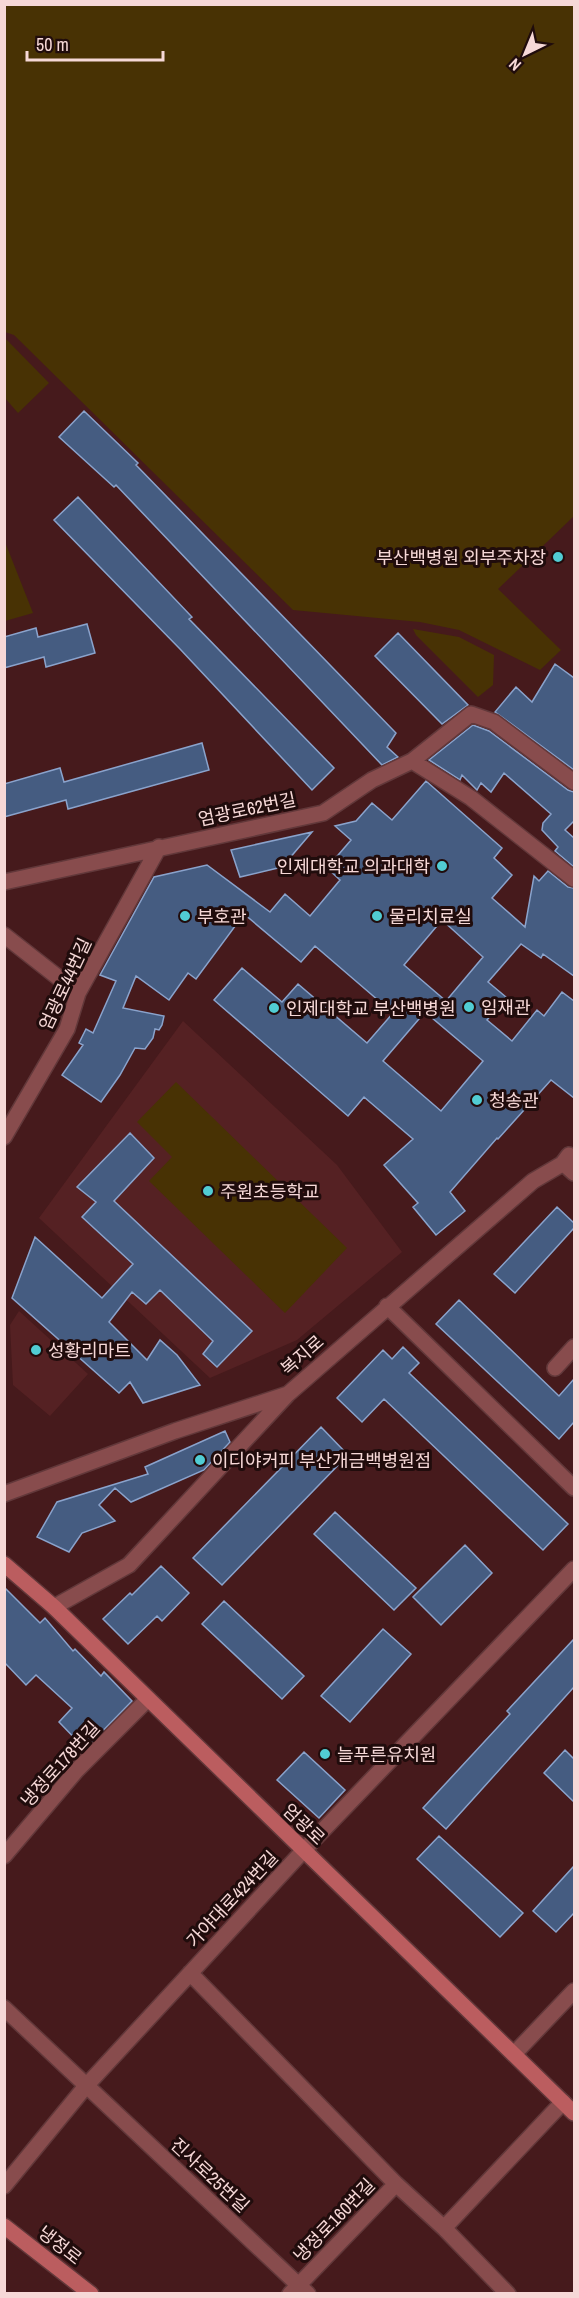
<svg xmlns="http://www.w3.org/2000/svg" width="579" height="2298" font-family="'Archivo Narrow','Noto Sans KR',sans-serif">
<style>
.built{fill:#552123}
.green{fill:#483204}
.building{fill:#455c81;stroke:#8aa3cc;stroke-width:1.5;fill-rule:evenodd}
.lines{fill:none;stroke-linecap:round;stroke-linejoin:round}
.street-casing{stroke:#62383a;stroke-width:18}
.secondary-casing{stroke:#62383a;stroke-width:18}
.street{stroke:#884c4d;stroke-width:15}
.secondary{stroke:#bb5d5f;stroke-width:15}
.poi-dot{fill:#51ccd3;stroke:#200c0c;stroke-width:2}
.labels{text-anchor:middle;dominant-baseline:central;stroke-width:6;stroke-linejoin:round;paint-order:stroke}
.poi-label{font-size:18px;fill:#f6d8d7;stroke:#200c0c;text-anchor:start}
.street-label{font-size:18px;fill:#f6d8d7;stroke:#200c0c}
</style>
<rect width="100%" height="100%" fill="#461a1c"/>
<path class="built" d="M183,1021L337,1165L402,1252L297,1340L210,1378L39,1218Z
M19,1311L88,1374L50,1416L13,1385L10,1325Z"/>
<path class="green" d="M4,5H574V516L498,589L561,650L540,670L459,630L420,622L293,610L14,335L5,332Z
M5,338L49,383L18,413L5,398Z
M5,542L33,613L5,621H4Z
M413,629L459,637L494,655L493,685L478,697L416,635Z
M176,1082L347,1248L285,1313L149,1181L172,1157L137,1122Z"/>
<path class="building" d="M84,411L138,463L136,465L396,733L387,747L398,757L382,765L116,485L114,487L59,437Z
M78,497L192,617L189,619L334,768L312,790L180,649L54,520Z
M87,624L95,653L46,667L44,657L4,668V637L36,628L38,637Z
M398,633L468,705L442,724L375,656Z
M555,664L574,678V770L495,712L516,687L532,702Z
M473,725L489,731L568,790L574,792V821L565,830L574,838V867L555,851L558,847L542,830L543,823L551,814L504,773L491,792L481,783L477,790L462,775L460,780L429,760Z
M202,743L209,770L68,809L66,800L4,817V784L60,768L64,782Z
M426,781L502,848L494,858L512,875L492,898L525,927L534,876L539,881L548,871L568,887L574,888V976L543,954L541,958L521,944L488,982L506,997L487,1020L512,1041L537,1010L544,1016L562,992L574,1001V1098L551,1080L498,1139L497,1138L450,1192L465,1211L436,1235L413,1207L418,1203L384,1165L413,1139L364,1097L348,1116L214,1000L242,968L282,1002L298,984L367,1043L393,1013L315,946L301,962L244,914L196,979L188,973L169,1000L136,976L123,1008L164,1016L162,1025L159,1030L155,1029L153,1038L145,1049L135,1048L120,1075L101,1102L62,1075L83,1045L79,1043L86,1029L93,1033L116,981L100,975L154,877L207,865L270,912L285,894L310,916L340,880L327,868L351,840L335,826L356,821L372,803L392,820ZM442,920L483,957L446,1001L404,965ZM425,1012L483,1061L441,1111L383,1061Z
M312,832L282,867L240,877L231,850Z
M130,1133L154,1158L114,1201L252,1331L217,1367L203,1354L213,1341L160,1290L146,1304L132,1292L109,1322L147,1360L160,1340L177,1355L200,1385L143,1403L130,1382L119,1393L12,1298L35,1237L102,1298L133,1264L82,1217L96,1202L77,1187Z
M557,1207L574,1223V1228L515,1293L494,1274Z
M459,1300L559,1396L574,1379V1422L559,1439L436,1324Z
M403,1347L419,1363L409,1373L568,1524L543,1550L384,1399L362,1422L337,1398L383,1350L392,1359Z
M321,1427L348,1455L222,1585L193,1558Z
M225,1431L230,1442L204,1470L131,1502L115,1488L99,1505L115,1521L82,1533L69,1552L37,1537L57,1502L148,1474L145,1467Z
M335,1512L416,1588L394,1610L314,1534Z
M465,1545L492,1573L441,1625L413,1597Z
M161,1566L189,1593L162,1621L157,1616L128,1644L103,1619L130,1593L132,1595Z
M4,1587L40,1623L45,1618L73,1651L75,1649L101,1676L104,1672L132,1701L85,1749L59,1722L72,1708L36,1675L26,1685L4,1662Z
M224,1601L304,1676L282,1699L202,1624Z
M383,1629L411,1654L350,1722L321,1696Z
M574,1639V1687L446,1829L423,1808L510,1714L507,1711Z
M565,1750L574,1759V1802L544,1773Z
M304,1752L345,1790L319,1818L277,1780Z
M439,1836L523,1913L500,1937L417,1859Z
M574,1866V1913L556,1932L533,1911Z"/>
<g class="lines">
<g class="street-casing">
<path id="street" d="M412,761L471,798L574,879
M4,882L323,813L372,780L412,761L471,714L494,722L574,782
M4,935L78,993
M4,1137L67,1029L78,993L159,847
M569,1155L563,1163L574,1173
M387,1306L574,1488
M555,1368L574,1347
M4,1494L175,1431L288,1394L533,1181L574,1157
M54,1607L129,1565L287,1395
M4,1856L76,1771L148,1699
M190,1973L396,2184L444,2228L508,2294
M4,2008L308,2294
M514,2054L574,1991
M4,2186L86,2086L303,1851L574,1569
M444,2228L563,2102
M290,2294L396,2184"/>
</g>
<g class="secondary-casing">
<path id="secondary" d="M4,1564L54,1607L574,2113
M4,2226L91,2294"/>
</g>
<use href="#street" class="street"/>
<use href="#secondary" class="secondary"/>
</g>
<g class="poi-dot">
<circle cx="558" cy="557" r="6"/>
<circle cx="442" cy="866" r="6"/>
<circle cx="185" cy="916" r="6"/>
<circle cx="377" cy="916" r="6"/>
<circle cx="469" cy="1007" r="6"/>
<circle cx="274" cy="1008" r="6"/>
<circle cx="477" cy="1100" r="6"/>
<circle cx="208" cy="1191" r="6"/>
<circle cx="36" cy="1350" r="6"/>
<circle cx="200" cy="1460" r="6"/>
<circle cx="325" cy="1754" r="6"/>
</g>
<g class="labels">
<g class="poi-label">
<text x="546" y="557" text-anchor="end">부산백병원 외부주차장</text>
<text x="430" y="866" text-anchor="end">인제대학교 의과대학</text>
<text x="197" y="916">부호관</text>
<text x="389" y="916">물리치료실</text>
<text x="481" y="1007">임재관</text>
<text x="286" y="1008">인제대학교 부산백병원</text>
<text x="489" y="1100">청송관</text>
<text x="220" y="1191">주원초등학교</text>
<text x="48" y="1350">성황리마트</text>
<text x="212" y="1460">이디야커피 부산개금백병원점</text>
<text x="337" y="1754">늘푸른유치원</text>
</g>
<g class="street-label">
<text transform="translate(247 809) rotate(-12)">엄광로62번길</text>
<text transform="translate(65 984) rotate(-65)">엄광로44번길</text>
<text transform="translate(302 1355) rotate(-41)">복지로</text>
<text transform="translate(60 1764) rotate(-48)">냉정로178번길</text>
<text transform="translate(304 1824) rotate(44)">엄광로</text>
<text transform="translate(232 1899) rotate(-47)">가야대로424번길</text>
<text transform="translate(210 2175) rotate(43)">진사로25번길</text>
<text transform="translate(334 2220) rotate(-46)">냉정로160번길</text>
<text transform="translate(60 2245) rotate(38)">냉정로</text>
</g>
</g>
<rect width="579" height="2298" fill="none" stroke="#f6d8d7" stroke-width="12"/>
<g transform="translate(525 54) rotate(223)" stroke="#200c0c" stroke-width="4.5" paint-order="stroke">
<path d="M0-4.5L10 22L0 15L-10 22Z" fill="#f6d8d7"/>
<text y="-9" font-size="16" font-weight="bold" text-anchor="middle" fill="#f6d8d7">N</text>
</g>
<path d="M27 51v9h136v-9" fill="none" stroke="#f6d8d7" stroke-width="3"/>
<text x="36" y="51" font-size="18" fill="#f6d8d7" stroke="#200c0c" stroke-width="4.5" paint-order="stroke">50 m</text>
</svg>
